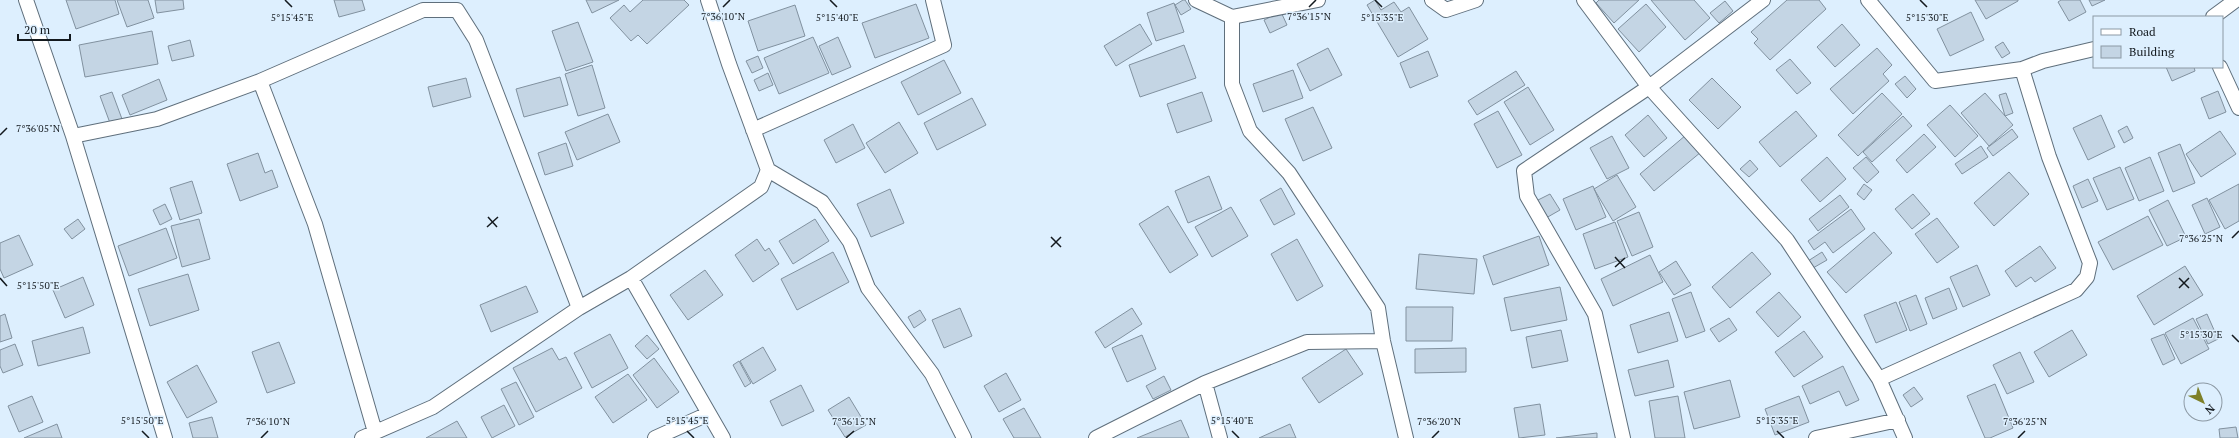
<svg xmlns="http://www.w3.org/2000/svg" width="2239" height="438" font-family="'PT Serif',serif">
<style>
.building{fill:#c4d5e4;stroke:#81919f}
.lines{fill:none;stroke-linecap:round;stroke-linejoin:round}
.minor-casing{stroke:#5f6f7c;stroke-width:16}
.minor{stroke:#fff;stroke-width:14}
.ticks{fill:none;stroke:#13191e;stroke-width:1.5}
.ticks-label{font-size:10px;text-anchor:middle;fill:#13191e;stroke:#ddeffe;stroke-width:3;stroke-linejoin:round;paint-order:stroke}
</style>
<rect width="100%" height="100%" fill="#ddeffe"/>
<path class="building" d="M66,0H115L119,14L76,29Z
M117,0H148L154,18L127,27Z
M155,0H183L184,9L157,13Z
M334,0H362L365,10L339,17Z
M586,0H619L592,13Z
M643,0H684L689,5L647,44L638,35L631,41L610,18L624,5L630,12Z
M1183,0H1185L1191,9L1181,15L1175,5Z
M1375,0L1381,10L1394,2L1401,12L1409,7L1428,39L1398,57L1367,5Z
M1599,0H1639L1614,23L1596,3Z
M1651,0H1694L1710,18L1685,40Z
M1787,0H1819L1826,9L1770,60L1754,43L1758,39L1751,32Z
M1975,0H2018V1L1986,19Z
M2061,0H2080L2086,12L2069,21L2058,2Z
M2089,0H2105L2092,6Z
M1725,1L1733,11L1719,23L1710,13Z
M1174,3L1184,32L1156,41L1147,13Z
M916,4L929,38L875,58L862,23Z
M1646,4L1666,27L1639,52L1618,29Z
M795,5L805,36L758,51L748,21Z
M1281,12L1287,25L1270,33L1264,20Z
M1971,12L1984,40L1950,56L1937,29Z
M578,22L593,62L566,71L552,31Z
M1140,24L1152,44L1116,66L1104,46Z
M1842,24L1860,45L1835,67L1817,47Z
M152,31L158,64L85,77L79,45Z
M813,37L829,73L779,94L764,58Z
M838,37L851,67L832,75L819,46Z
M190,40L194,56L172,61L168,46Z
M2003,42L2010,53L2002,58L1995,47Z
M1184,45L1196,78L1140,97L1129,65Z
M1328,48L1342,75L1310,91L1297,64Z
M1877,48L1892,65L1883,74L1889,81L1853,114L1830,89Z
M1428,51L1438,76L1410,88L1400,63Z
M758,56L763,68L752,73L746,61Z
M1790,59L1811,83L1797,94L1776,70Z
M944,60L961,93L918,115L901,82Z
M592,65L605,108L578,116L565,74Z
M2166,67H2194L2195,71L2172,81Z
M1293,70L1303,98L1263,112L1253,84Z
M1516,71L1525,85L1477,115L1468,101Z
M768,73L773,85L759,91L754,80Z
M1905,76L1916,89L1907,98L1895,84Z
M560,77L568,105L524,117L516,89Z
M466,78L471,97L433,107L428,87Z
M1712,78L1741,107L1718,129L1689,100Z
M159,79L167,100L130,115L122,95Z
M1528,87L1554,130L1530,145L1504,102Z
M2218,91L2226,112L2209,119L2201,98Z
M112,92L122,119L110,123L100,96Z
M1202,92L1212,121L1177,133L1167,104Z
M1882,93L1902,114L1858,156L1838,135Z
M1985,93L2013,125L1989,146L1961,113Z
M2006,93L2013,113L2005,116L1999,95Z
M972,98L986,125L937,150L924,123Z
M1950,105L1978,136L1955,157L1927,125Z
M1313,107L1332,148L1303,161L1285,119Z
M1498,111L1522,155L1497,168L1474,124Z
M1796,111L1817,136L1780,167L1759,142Z
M608,114L620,142L577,160L565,132Z
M1648,115L1667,138L1644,157L1625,135Z
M2101,115L2115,147L2088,160L2073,128Z
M1903,116L1912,126L1872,162L1863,152Z
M899,122L918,153L885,173L866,143Z
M853,124L865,148L836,163L824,140Z
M2127,126L2133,138L2124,143L2118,131Z
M2012,129L2018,137L1993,156L1987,148Z
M2220,131L2236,154L2201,177L2186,154Z
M1924,134L1936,147L1907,173L1896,160Z
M1686,135L1701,152L1654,191L1640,174Z
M1612,136L1629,168L1607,179L1590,148Z
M566,143L573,166L545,175L538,153Z
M2180,144L2195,183L2173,192L2158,153Z
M1981,146L1988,157L1962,174L1955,164Z
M258,153L265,173L272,170L278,187L240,201L227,164Z
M1827,157L1846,179L1820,202L1801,180Z
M1866,157L1879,172L1867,183L1853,168Z
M2150,157L2164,191L2139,201L2125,168Z
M1750,160L1758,169L1749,177L1740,169Z
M2120,167L2134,199L2107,210L2093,178Z
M2009,172L2029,194L1994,226L1974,203Z
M1617,175L1636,207L1613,221L1594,189Z
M1209,176L1222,209L1188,223L1175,191Z
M2088,179L2098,201L2082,208L2073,186Z
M192,181L202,213L180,220L170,188Z
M1864,184L1872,190L1864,200L1857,194Z
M2239,184V221L2225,229L2209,200Z
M1593,186L1606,217L1576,230L1563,199Z
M1281,188L1295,214L1274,225L1260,200Z
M890,189L904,223L871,237L857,204Z
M1550,194L1560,210L1546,218L1536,201Z
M1913,194L1930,214L1912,229L1895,209Z
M1840,195L1849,207L1818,231L1809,219Z
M2207,198L2220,227L2205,234L2192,205Z
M2168,200L2186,237L2167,246L2149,210Z
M165,204L172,219L160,225L153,210Z
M1168,206L1198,255L1170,273L1139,224Z
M1231,207L1248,236L1212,257L1195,227Z
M1851,209L1865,229L1833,253L1825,242L1814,250L1808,241Z
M1639,212L1653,247L1632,256L1617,221Z
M2148,216L2163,245L2113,270L2098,242Z
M1937,218L1959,247L1937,263L1915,234Z
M78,219L85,229L72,239L64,229Z
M199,219L210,259L182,267L171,226Z
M815,219L829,241L793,264L779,241Z
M1615,222L1628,257L1595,269L1583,234Z
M166,228L177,258L129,276L118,246Z
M1874,232L1892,253L1846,293L1827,272Z
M19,235L33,265L4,278L0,269V243Z
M1539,236L1549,265L1493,285L1483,256Z
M757,239L765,251L769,248L779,264L753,282L735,255Z
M1297,239L1323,286L1297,301L1271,254Z
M2040,246L2056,268L2035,282L2031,277L2016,287L2005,271Z
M833,252L849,282L797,310L781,279Z
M1752,252L1771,274L1730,308L1712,287Z
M1822,252L1827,260L1813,268L1808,261Z
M1419,254L1477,259L1474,294L1416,289Z
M1650,255L1663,282L1613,306L1601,279Z
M1676,261L1691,285L1674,295L1659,272Z
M1977,265L1990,295L1963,307L1950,277Z
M2185,266L2203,295L2154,325L2137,296Z
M705,270L723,295L688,320L670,295Z
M188,274L199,310L150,326L138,289Z
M83,277L94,305L65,318L53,290Z
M526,286L538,312L491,332L480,305Z
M1560,287L1567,320L1511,331L1504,298Z
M1949,288L1957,309L1933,319L1925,298Z
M1691,292L1705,331L1686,338L1672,299Z
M1779,292L1801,317L1778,337L1756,312Z
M1916,295L1927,324L1910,331L1899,302Z
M1896,302L1907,330L1876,343L1864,315Z
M1406,307H1453L1452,341H1406Z
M960,308L972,336L944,348L932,320Z
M1132,308L1142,324L1105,348L1095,332Z
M920,310L926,320L914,328L908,317Z
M1669,312L1678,341L1638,353L1630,325Z
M5,314L12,338L0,342V316Z
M2207,314L2218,339L2208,344L2196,319Z
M1729,318L1737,330L1719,342L1710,329Z
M2193,318L2209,349L2181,364L2165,333Z
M83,327L90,353L38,366L32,341Z
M1561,330L1568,361L1532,368L1526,337Z
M2072,330L2087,355L2049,377L2034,352Z
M1804,331L1823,357L1794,377L1775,352Z
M610,334L628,368L592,388L574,353Z
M2164,334L2175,359L2163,365L2151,339Z
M647,335L659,349L647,359L635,346Z
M1142,335L1156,369L1127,382L1112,348Z
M279,342L295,383L267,393L252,352Z
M15,344L23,365L3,373L0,366V350Z
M763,347L776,370L753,384L740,361Z
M552,348L559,360L566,357L582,388L536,412L513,368Z
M1466,348V372L1415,373V349Z
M1346,349L1363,374L1319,403L1302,378Z
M2020,352L2034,382L2007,394L1993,365Z
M654,358L679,392L657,408L633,375Z
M1668,360L1674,387L1635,396L1628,370Z
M739,361L751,383L745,387L733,365Z
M197,365L217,402L187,418L167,382Z
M1843,366L1859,400L1846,406L1839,391L1810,404L1802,386Z
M1006,373L1021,400L999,412L984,386Z
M628,374L647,400L613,423L595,397Z
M1164,376L1171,390L1153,399L1146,386Z
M1730,380L1740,417L1694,429L1684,392Z
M516,382L534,417L519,425L501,389Z
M1995,384L2013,428L1990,438H1985L1967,396Z
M801,385L814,411L782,426L770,401Z
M1914,387L1923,399L1911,407L1903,395Z
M32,396L43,422L19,432L8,406Z
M1678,396L1685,438H1655L1649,401Z
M1799,396L1809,422L1775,435L1765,409Z
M849,397L866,425L845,437L828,410Z
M1540,404L1545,435L1519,438L1514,408Z
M504,405L515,426L492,438L481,417Z
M1024,408L1041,438H1014L1003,419Z
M212,417L218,438H193L189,423Z
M1181,420L1189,438H1137Z
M457,421L467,438H426Z
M57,424L62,438H24Z
M1290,424L1296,438H1259Z
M2236,427L2238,438H2220L2219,429Z
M1597,433V438H1556Z"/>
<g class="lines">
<g class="minor-casing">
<path id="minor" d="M26,0L73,136L165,438
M1196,0L1232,17
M1318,0L1232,17V84L1250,131L1289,173L1378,308L1383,341L1406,438
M1432,0L1446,10L1476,0
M1584,0L1649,87L1787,240L1879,379L1905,438
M1868,0L1935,81L2022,69L2043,61L2094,49
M2213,17L2236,0
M2220,67L2239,108
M260,81L315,224L375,432
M753,130L944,45L933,0
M73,136L157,119L260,81L423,10H457L476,40L579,308
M768,170L822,202L850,242L868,288L932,374L964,438
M631,278L723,438
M1879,379L2076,290L2087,277L2090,263L2049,157L2022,69
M1205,383L1220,438
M362,438L433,407L579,308L631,278L761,187L768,170L729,64L708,0
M655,438L708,414
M1096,438L1205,383L1307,342L1383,341
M1623,438L1595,314L1527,196L1524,171L1649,87L1763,0
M1816,438L1898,420"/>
</g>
<use href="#minor" class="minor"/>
</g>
<path class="ticks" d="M285,0L292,7M830,0L837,7M1375,0L1382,7M1920,0L1927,7M723,7L730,0M1309,7L1316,0M0,135L7,128M488,217L497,227M487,227L498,217M1051,237L1061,247M2232,238L2239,231M1051,247L1061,237M1615,257L1625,268M1615,267L1625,258M0,278L7,286M2179,278L2189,288M2179,288L2189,278M2232,335L2239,342M142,431L149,438M687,431L694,438M1232,431L1239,438M1777,431L1784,438M261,438L268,431M846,438L854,431M1432,438L1439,431M2018,438L2025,431"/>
<g class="ticks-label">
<text x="723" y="20">7°36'10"N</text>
<text x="1309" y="20">7°36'15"N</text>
<text x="292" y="21">5°15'45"E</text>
<text x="837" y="21">5°15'40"E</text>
<text x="1382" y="21">5°15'35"E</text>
<text x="1927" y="21">5°15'30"E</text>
<text x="38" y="132">7°36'05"N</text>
<text x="2201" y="242">7°36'25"N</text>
<text x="38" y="289">5°15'50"E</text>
<text x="2201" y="338">5°15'30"E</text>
<text x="142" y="424">5°15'50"E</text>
<text x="687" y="424">5°15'45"E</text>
<text x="1232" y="424">5°15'40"E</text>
<text x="1777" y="424">5°15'35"E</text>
<text x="268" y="425">7°36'10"N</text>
<text x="854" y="425">7°36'15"N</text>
<text x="1439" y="425">7°36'20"N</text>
<text x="2025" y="425">7°36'25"N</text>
</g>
<rect x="2093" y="16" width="130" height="52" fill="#ddeffe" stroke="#8c99a4"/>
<rect x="2101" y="29" width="20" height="6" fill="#ffffff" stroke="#8c99a4"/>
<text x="2129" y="36" font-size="12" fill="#13191e">Road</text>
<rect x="2101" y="46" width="20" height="12" fill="#c4d5e4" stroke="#8c99a4"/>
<text x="2129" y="56" font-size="12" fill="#13191e">Building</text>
<g transform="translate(2203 402) rotate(137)"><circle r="19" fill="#ddeffe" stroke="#8c99a4"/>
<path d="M0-3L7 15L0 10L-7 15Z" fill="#7e8029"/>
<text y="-6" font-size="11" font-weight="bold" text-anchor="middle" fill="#13191e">N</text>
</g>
<path d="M18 34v6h52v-6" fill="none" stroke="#13191e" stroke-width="2"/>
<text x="24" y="34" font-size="12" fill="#13191e" stroke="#ddeffe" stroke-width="3" paint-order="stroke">20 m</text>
</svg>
